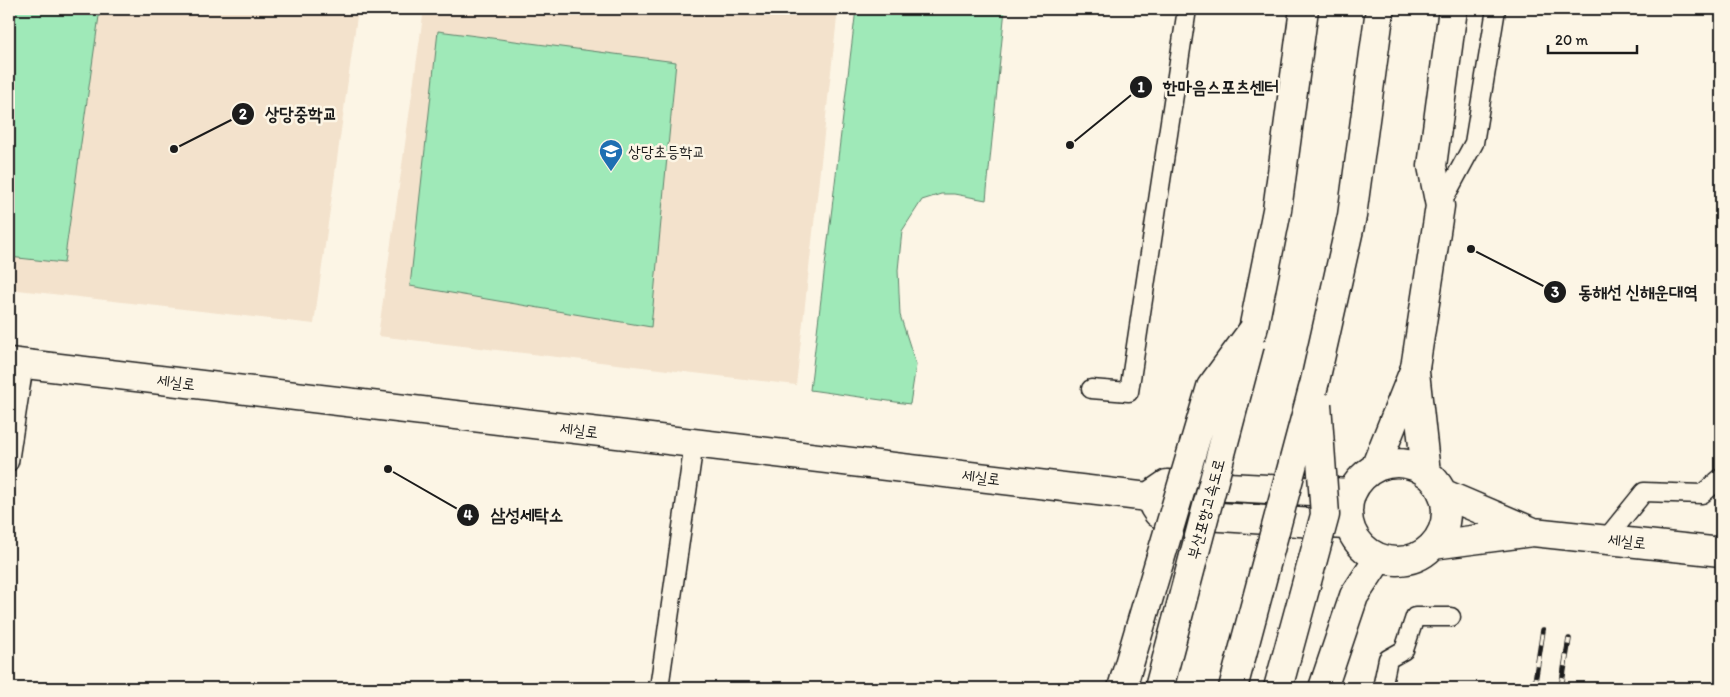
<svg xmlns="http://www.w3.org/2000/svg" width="1730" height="697" font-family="Itim,'Poor Story',sans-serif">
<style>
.built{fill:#f3e2cc}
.green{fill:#9fe9b8;stroke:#5e826a}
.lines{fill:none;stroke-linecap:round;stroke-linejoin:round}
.lane-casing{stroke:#1c1c1c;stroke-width:21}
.street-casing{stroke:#1c1c1c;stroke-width:31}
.secondary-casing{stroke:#1c1c1c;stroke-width:31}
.highway-casing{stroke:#1c1c1c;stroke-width:31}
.lane{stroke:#fcf5e5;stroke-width:18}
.street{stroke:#fcf5e5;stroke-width:28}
.secondary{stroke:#fcf5e5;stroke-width:28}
.highway{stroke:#fcf5e5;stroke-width:28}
.rail-casing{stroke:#1c1c1c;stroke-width:5.5}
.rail{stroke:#fcf5e5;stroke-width:4;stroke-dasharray:11;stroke-linecap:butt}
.highway-bridge-casing{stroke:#1c1c1c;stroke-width:31;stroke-linecap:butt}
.highway-bridge{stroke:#fcf5e5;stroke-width:28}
.labels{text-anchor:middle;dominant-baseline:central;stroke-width:5;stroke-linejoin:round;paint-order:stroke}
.poi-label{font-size:16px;fill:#1c1c1c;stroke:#fcf5e5;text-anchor:start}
.street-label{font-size:16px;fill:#1c1c1c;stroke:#fcf5e5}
.leader{fill:none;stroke:#1c1c1c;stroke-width:2}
.callout-dot{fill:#1c1c1c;stroke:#fcf5e5;stroke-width:2}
.mark-label{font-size:15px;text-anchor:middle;font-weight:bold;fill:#fff}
.callout-label{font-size:18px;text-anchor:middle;font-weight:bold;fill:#1c1c1c;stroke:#fcf5e5;stroke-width:5;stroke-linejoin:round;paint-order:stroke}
</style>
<rect width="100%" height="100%" fill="#fcf5e5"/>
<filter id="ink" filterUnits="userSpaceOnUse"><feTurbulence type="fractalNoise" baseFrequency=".02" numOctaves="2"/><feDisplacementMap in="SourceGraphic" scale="10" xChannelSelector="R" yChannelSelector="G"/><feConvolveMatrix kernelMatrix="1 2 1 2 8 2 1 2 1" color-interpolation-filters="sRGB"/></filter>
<g filter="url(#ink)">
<path class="built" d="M9,9H358L314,324L9,289Z
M424,9H838L796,385L378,336Z"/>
<path class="green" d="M9,9H100L64,263L9,257Z
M856,9H1005L986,200L954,194H941L922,200L902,231L898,270L900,315L916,365L910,404L810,390Z
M438,31L676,62L651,327L410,286Z"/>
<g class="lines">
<g class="lane-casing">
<path id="lane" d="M1440,206L1474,143L1496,9
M1091,389L1129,392L1187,9
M9,462L24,364
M1606,539L1644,492L1702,494L1721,478
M659,688L694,443
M1382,688L1388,659L1404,650L1415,617H1451"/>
</g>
<g class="street-casing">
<path id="street" d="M1415,368L1440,206L1432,166L1453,9
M1323,688L1354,596L1379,558"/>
</g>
<g class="secondary-casing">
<path id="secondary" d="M9,362L1148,497L1167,484L1351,493
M1415,372L1426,473
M1348 512a49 49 0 1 1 98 0a49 49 0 1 1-98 0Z
M1375,468L1415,368
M1442,493L1531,531
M1154,507L1158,513L1345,525
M1433,545L1533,532L1721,552"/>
</g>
<g class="highway-casing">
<path id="highway" d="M1253,330L1277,210L1304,9
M1315,381L1352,216L1380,9"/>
</g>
<use href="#lane" class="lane"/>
<use href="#street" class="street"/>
<use href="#secondary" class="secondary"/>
<use href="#highway" class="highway"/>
<g class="rail-casing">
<path id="rail" d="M1534,688L1543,630
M1561,688L1569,639"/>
</g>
<use href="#rail" class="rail"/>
<g class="highway-bridge-casing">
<path id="highway-bridge" d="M1122,688L1211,387L1253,330
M1159,688L1250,344
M1233,688L1315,381
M1278,688L1325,515L1317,404"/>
</g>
<use href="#highway-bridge" class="highway-bridge"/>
</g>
</g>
<defs>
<g id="school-pin" transform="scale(1.25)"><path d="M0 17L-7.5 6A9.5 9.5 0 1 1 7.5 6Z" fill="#1f6fb2" stroke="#fcf5e5"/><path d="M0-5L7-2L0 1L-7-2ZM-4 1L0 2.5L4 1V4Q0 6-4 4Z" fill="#fff"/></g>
</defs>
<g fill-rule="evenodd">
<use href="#school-pin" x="611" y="151"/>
</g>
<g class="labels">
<g class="poi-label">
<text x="628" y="151">상당초등학교</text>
</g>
<g class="street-label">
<text transform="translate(176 382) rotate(7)">세실로</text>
<text transform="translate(579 430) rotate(7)">세실로</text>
<text transform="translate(981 477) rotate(7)">세실로</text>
<text transform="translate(1206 509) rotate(-75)">부산포항고속도로</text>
<text transform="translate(1627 541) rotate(6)">세실로</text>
</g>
</g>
<path class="leader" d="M1070 145L1141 87M174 149L243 114M1471 249L1555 292M388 469L468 515"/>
<g class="callout-dot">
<circle cx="1070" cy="145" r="5"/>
<circle cx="174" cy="149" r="5"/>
<circle cx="1471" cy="249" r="5"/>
<circle cx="388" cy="469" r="5"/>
<circle cx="1141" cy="87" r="12"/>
<circle cx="243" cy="114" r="12"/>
<circle cx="1555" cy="292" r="12"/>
<circle cx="468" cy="515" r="12"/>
</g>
<g class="mark-label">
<text x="1141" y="92">1</text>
<text x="243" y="119">2</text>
<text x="1555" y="297">3</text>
<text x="468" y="520">4</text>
</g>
<g class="callout-label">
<text x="1221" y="93">한마음스포츠센터</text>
<text x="301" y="120">상당중학교</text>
<text x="1638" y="298">동해선 신해운대역</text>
<text x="527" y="521">삼성세탁소</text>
</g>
<rect width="1730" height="697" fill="none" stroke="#fcf5e5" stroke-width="30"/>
<rect x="15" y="15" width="1700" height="667" fill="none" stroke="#1c1c1c" stroke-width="2" filter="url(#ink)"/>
<path d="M1548 45v8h89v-8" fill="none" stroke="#1c1c1c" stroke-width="2.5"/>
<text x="1555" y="45" font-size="15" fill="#1c1c1c" stroke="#fcf5e5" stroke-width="4" paint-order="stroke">20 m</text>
</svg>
